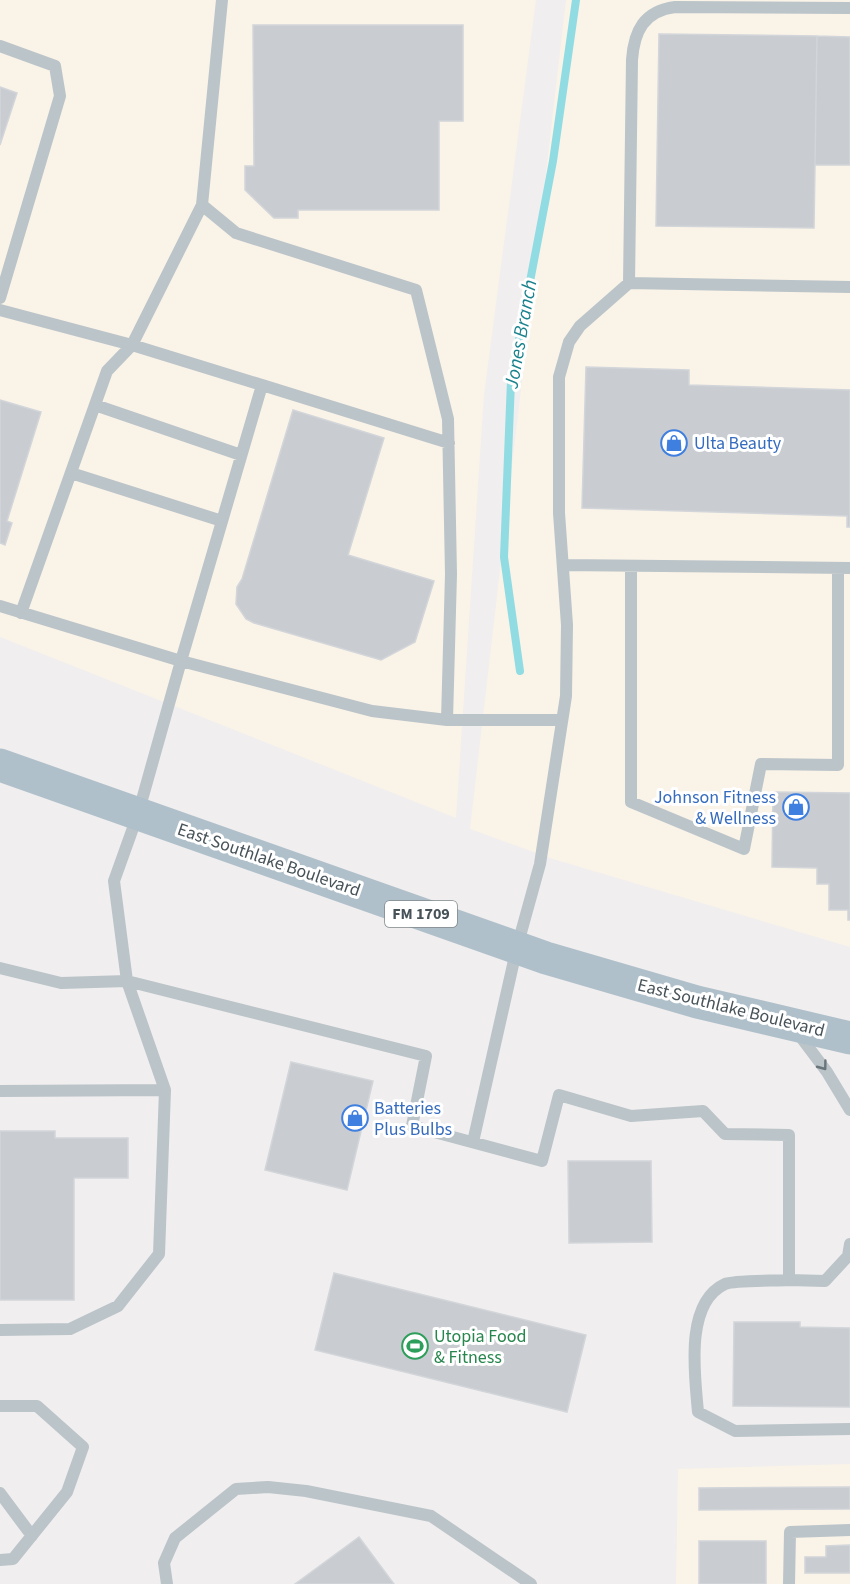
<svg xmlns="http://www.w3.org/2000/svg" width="850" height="1584" font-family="'Source Sans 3',sans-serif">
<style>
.commercial{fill:#faf3e8}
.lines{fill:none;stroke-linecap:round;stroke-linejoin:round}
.stream{stroke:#91dbe3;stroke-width:8}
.building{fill:#c9ccd0;stroke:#d2d5d9;stroke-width:1.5}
.lane{stroke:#bbc4c9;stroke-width:12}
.primary{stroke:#b0c0ca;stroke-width:33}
.oneway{stroke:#6a757b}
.labels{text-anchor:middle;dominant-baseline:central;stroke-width:6;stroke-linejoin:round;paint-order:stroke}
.shield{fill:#fff;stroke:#7f878b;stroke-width:1.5}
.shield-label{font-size:16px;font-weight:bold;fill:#485359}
.shop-label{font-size:18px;fill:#366cbe;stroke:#fff;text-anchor:start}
.street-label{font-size:18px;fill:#485359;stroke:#fff}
.leisure-label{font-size:18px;fill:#27864d;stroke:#fff;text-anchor:start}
.water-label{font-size:20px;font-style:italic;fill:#19828c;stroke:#fff}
</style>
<rect width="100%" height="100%" fill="#f0eeee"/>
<path class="commercial" d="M0,0H536L484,395L456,818L0,637Z
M566,0H850V947L553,859L470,829Z
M850,1464V1584H676L678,1469Z"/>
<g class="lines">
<path class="stream" d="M520,671L504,557L511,381L553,161L576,0"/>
</g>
<path class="building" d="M253,25H463V121H439V210H298V218H274L245,190V166H254Z
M659,34L817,36L814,228L656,226Z
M817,36L850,37V165H815Z
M0,87L17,93L0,145Z
M586,367L689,370V385L850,390V527H847V516L582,508Z
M0,400L41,412L7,521L12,523L5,545L0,543Z
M293,410L384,438L348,555L434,581L415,642L381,660L254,623L246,619L236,604L237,587L242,579Z
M773,792L850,793V920H848V910H829V884H817V868L772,867Z
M291,1062L373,1081L347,1190L265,1170Z
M0,1131H55V1138H128V1178H74V1300H0Z
M568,1161H651L652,1242L569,1243Z
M334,1273L586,1335L567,1412L315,1350Z
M734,1322H800V1327L850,1328V1407L733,1406Z
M850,1487V1509L699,1510V1488Z
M359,1537L394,1584H295Z
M699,1541H766V1584H699Z
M850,1545V1573H805V1557H826V1546Z"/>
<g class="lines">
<path class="lane" d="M0,46L55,66L60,96L0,298
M629,283L632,60C634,31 644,11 675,7L850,8
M0,310L132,345L262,385L181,661L372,711L447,720L451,574L448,419L416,290L236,233L202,205
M262,385L449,443
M95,405L241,455
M71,473L222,521
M563,565L850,568
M631,566V802L744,849L761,764L838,765V568
M0,606L181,661L138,814L114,881L127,981L61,983L0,968
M21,613L107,371L132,345L202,205L222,0
M447,720H562
M127,981L426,1056L412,1126L542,1161L559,1095L631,1116L703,1111L725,1134L789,1135V1280L825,1281L848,1256L850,1244
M127,981L165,1090
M797,1032L827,1072L850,1110
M0,1091L165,1090L159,1254L118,1306L70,1329L0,1330
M473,1142L517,947L540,864L566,696L567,625L559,513V377L569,342L580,326L629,283L850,287
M789,1280C776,1281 734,1280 725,1284C684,1303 695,1376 698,1412L735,1431L850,1429
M0,1406H37L83,1447L67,1492L13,1559L0,1560
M0,1493L32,1536
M167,1584L164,1563L175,1538L236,1489L268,1487L306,1491L431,1516L531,1584
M789,1584L790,1532L850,1530"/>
<path class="primary" d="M0,765L546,958L697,1002L850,1038"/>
</g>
<defs><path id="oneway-chevron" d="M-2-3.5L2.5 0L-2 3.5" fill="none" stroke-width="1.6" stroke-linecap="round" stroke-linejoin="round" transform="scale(1.5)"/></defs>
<use class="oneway" href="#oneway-chevron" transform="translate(823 1066) rotate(53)"/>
<defs>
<g id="shop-ring" transform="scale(1.35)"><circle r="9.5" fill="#fff" stroke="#3f7fe0" stroke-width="1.5"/><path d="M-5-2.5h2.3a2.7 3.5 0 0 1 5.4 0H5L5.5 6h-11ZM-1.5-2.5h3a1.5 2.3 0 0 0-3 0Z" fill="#3f7fe0"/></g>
<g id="stadium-ring" transform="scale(1.35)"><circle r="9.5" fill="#fff" stroke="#2e9e5b" stroke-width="1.5"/><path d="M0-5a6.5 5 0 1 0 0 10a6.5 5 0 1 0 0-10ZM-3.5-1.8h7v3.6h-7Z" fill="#2e9e5b"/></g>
</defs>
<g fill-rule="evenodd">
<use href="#shop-ring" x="674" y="443"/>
<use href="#shop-ring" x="796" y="807"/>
<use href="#shop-ring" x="355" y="1118"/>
<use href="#stadium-ring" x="415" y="1346"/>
</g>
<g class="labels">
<rect class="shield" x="385" y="901" width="72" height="26" rx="4.5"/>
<g class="shield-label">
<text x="421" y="914">FM 1709</text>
</g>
<g class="shop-label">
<text x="694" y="443">Ulta Beauty</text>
<text x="776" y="797" text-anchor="end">Johnson Fitness<tspan x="776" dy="21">&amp; Wellness</tspan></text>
<text x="374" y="1108">Batteries<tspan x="374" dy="21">Plus Bulbs</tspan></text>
</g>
<g class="street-label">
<text transform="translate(269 860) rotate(19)">East Southlake Boulevard</text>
<text transform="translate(731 1008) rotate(14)">East Southlake Boulevard</text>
</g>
<g class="leisure-label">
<text x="434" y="1336">Utopia Food<tspan x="434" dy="21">&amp; Fitness</tspan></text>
</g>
<g class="water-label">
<text transform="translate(521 334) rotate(-80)">Jones Branch</text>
</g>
</g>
</svg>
